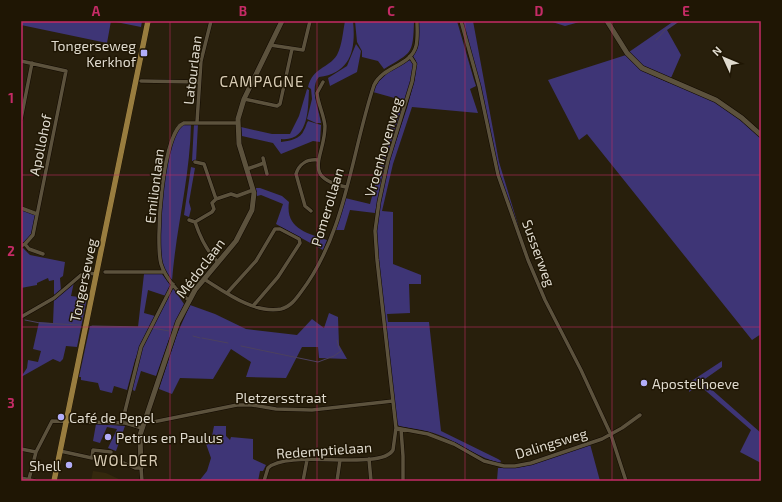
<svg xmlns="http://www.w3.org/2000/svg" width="782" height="502" font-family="'Exo 2',sans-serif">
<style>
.built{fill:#34280d}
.green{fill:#3e3576}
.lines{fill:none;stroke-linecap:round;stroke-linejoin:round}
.stream{stroke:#4c415f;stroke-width:1}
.street-casing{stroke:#110900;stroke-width:4.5}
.secondary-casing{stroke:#110900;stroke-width:6}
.primary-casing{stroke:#110900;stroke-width:6}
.street{stroke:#5c523d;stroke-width:3.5}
.secondary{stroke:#5c523d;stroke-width:5}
.primary{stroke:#997d3f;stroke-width:5.5}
.grid{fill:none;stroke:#c52b66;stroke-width:1;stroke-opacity:0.55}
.poi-dot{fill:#b2adf9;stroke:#1f1604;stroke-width:1.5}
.labels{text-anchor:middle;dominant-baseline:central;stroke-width:3;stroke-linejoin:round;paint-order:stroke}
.poi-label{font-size:14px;fill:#dfdace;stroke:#1f1604;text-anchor:start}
.street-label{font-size:14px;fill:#dfdace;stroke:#1f1604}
.neighbourhood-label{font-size:15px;letter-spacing:1px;fill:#d7cbb4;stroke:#1f1604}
.neatline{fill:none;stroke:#c52b66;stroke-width:1.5}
.grid-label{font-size:13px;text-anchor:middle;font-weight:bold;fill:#c52b66}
</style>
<rect width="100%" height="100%" fill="#281f0c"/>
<path class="built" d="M93,471L106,473L123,481H91Z"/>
<path class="green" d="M21,21H142L141,27L111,21L107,43L21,25Z
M345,21H353C356,49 351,73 319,77C309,88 319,109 321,123H316L307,119L312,99L311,89L308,87C313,67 328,69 337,55C342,46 343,31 345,21Z
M355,21H414C413,55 412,52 384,69L378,61L362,57V51L357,42Z
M419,21H457L474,80L476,86L470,89L478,113L412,107L393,164L382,211L393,212V264L421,275V284H409L410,313L387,314L388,322H429L441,431L498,459L501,461L500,463C479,458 463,445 444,437C429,430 414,429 399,426L397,423L376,243L378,212L390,159L407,108L415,78L416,61L413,56L418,47Z
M463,21H473L499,162L519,228L500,183Z
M549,21H583L565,26Z
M674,21H680L667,30L681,55L671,78L641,65L629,52Z
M356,44L361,51L357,72L330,86L328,78L347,66Z
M626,55C648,82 686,85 716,101C732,110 748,125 761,138V334L752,340L587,134L579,140L548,80Z
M411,60L414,63L412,79L388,156L375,213L350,210L344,230H335L345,198L370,204L398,99L373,92C379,77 395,63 411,60Z
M307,89L309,90C308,109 309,142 281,139V142C289,141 301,139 304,130C306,127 306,124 308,121L321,125L320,142L313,141L281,154L273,143L242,136L241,127L272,134H290L299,116Z
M183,124H191C190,178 176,228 172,281C168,276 164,271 163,265C156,240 163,160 173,137C175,132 180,128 183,124Z
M194,124H198L196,161H192Z
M191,167L195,168L189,202L191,209L189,217L184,215Z
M256,188H260L282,196L289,202C285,228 307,233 327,240L323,250L276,224L283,204L261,195L257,196Z
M21,209L36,214C33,228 33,237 21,246Z
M23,248L30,255L65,262L63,276L60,278L61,291L54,295V280L49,281L48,278L37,283V285L21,288V250Z
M144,274H162L171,286L166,296L148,290L144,313L155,316L135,360L127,390L114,386L112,393L100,390L98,383L81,380V377H79L90,326L138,327Z
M74,282L71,296L87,298L77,347L66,346L63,359L60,362L53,359L21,377L27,368L28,360L38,362L41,351L33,349L39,322L53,323L54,299Z
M173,288L184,304L172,331L156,376L141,371L135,391L130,389L142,347Z
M190,305L215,314L246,329L297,335L312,319L324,328L329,313L338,317L339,345L347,359L319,358L318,347H302L286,378L246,377L251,362L231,349L213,379L180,378L172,394L159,389L177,334Z
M722,361V367L702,381L761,433V463L740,452L751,430L699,385L689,392L690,382Z
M96,424L125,426L116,451L108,448L117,429L107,427L100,443L93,441Z
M214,426H226V436L230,440L231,437L253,439V459L266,465L263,471H260L258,481H199L207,471L211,458L205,441L212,436Z
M590,444L600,481H494L497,480L498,468L522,467Z"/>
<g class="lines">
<path class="stream" d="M656,40L666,29L679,21
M25,320L40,323L80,325
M92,326L148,327
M153,328L169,331
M193,336L200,338
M202,338L228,343
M241,346L318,362L334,356L341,351L339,348L337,340"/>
<g class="street-casing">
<path id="street" d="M461,21L479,86L498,175L528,260L545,300L581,370L611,435L626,481
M270,45L303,50L310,21
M21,61L66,71L33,235L25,244L21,246
M141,81L199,82
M323,82L317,93C318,104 324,115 325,126C325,157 300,177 346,187
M244,99L277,106L280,104L292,49
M21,119L32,63
M197,122L201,61L211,21
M263,158L267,174
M195,162L204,164L216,199L231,194L237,196L253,190
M247,169L264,163
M21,208L37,214
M311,211L305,206L296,174C299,164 307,159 318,160
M189,220L195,222C200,237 206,251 218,262
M195,222L212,212L214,209L212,203L216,199
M25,244L29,249L43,254
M105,272H164
M204,279C225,292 254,314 281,309C290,307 296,299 301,292C346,233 351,154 374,85C383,66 411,66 416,46C418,38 417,29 417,21
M227,293L256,261L275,229H280L299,239L300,243L278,277L253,306
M189,300C178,293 165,277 161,264C155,243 162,131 184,123H238
M21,317L54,298L81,275L86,273L97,274
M145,420L153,422L237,405H252L276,409L312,410L393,401
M122,423L141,347L173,284
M396,428L428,434L454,444L484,461L504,466H515L531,463L602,439L622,428L640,415
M401,429L403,456V481
M21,449L36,452
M60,451L92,458L93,450L111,452
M113,458L135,468H141L142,481
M369,459L371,481
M21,478L35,481
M29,479L36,452L52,421L125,423L142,428
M264,481L268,468C288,448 380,472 393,450L396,428L377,260L375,231L379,202L388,160L412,82L415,64L410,56
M303,481L307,460
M337,481L340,460"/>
</g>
<g class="secondary-casing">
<path id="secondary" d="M607,21L627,53L642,68L716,100L742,118L761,135
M141,468L140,435L178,322L195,290L236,241L252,210L254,193L239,144L238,119L244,99L282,21"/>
</g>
<g class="primary-casing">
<path id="primary" d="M54,481L148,21"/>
</g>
<use href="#street" class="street"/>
<use href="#secondary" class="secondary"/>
<use href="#primary" class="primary"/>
</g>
<path class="grid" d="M170,21V481M317,21V481M465,21V481M612,21V481M21,175H761M21,327H761"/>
<g class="poi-dot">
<rect x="140" y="49" width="8" height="8" rx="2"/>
<circle cx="644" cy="383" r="4"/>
<circle cx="61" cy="417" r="4"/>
<circle cx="108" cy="437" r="4"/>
<circle cx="69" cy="465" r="4"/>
</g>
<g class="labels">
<g class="poi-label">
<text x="136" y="45" text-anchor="end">Tongerseweg<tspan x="136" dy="16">Kerkhof</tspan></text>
<text x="652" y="383">Apostelhoeve</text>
<text x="69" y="417">Café de Pepel</text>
<text x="116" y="437">Petrus en Paulus</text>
<text x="61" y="465" text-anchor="end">Shell</text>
</g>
<g class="street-label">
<text transform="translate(192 70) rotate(-83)">Latourlaan</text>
<text transform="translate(40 145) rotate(-78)">Apollohof</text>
<text transform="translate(383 147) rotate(-74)">Vroenhovenweg</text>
<text transform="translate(154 186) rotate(-83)">Emilionlaan</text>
<text transform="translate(327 207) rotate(-73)">Pomerollaan</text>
<text transform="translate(539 253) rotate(70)">Susserweg</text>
<text transform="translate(200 268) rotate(-53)">Médoclaan</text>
<text transform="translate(83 280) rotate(-78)">Tongerseweg</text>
<text x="281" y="397">Pletzersstraat</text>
<text transform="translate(551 443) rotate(-17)">Dalingsweg</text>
<text transform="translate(324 450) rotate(-4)">Redemptielaan</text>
</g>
<g class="neighbourhood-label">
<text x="262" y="81">CAMPAGNE</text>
<text x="126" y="460">WOLDER</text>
</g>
</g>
<rect width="782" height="502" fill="none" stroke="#1f1604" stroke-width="44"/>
<g transform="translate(724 58) rotate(314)" stroke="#1f1604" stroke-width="3" paint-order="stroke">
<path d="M0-3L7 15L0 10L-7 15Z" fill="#dfdace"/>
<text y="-6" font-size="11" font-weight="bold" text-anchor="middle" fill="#dfdace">N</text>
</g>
<rect x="22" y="22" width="738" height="458" class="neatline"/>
<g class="grid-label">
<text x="96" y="16">A</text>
<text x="243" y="16">B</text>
<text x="391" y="16">C</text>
<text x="539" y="16">D</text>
<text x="686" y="16">E</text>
<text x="11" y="103">1</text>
<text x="11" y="256">2</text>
<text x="11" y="408">3</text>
</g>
</svg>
